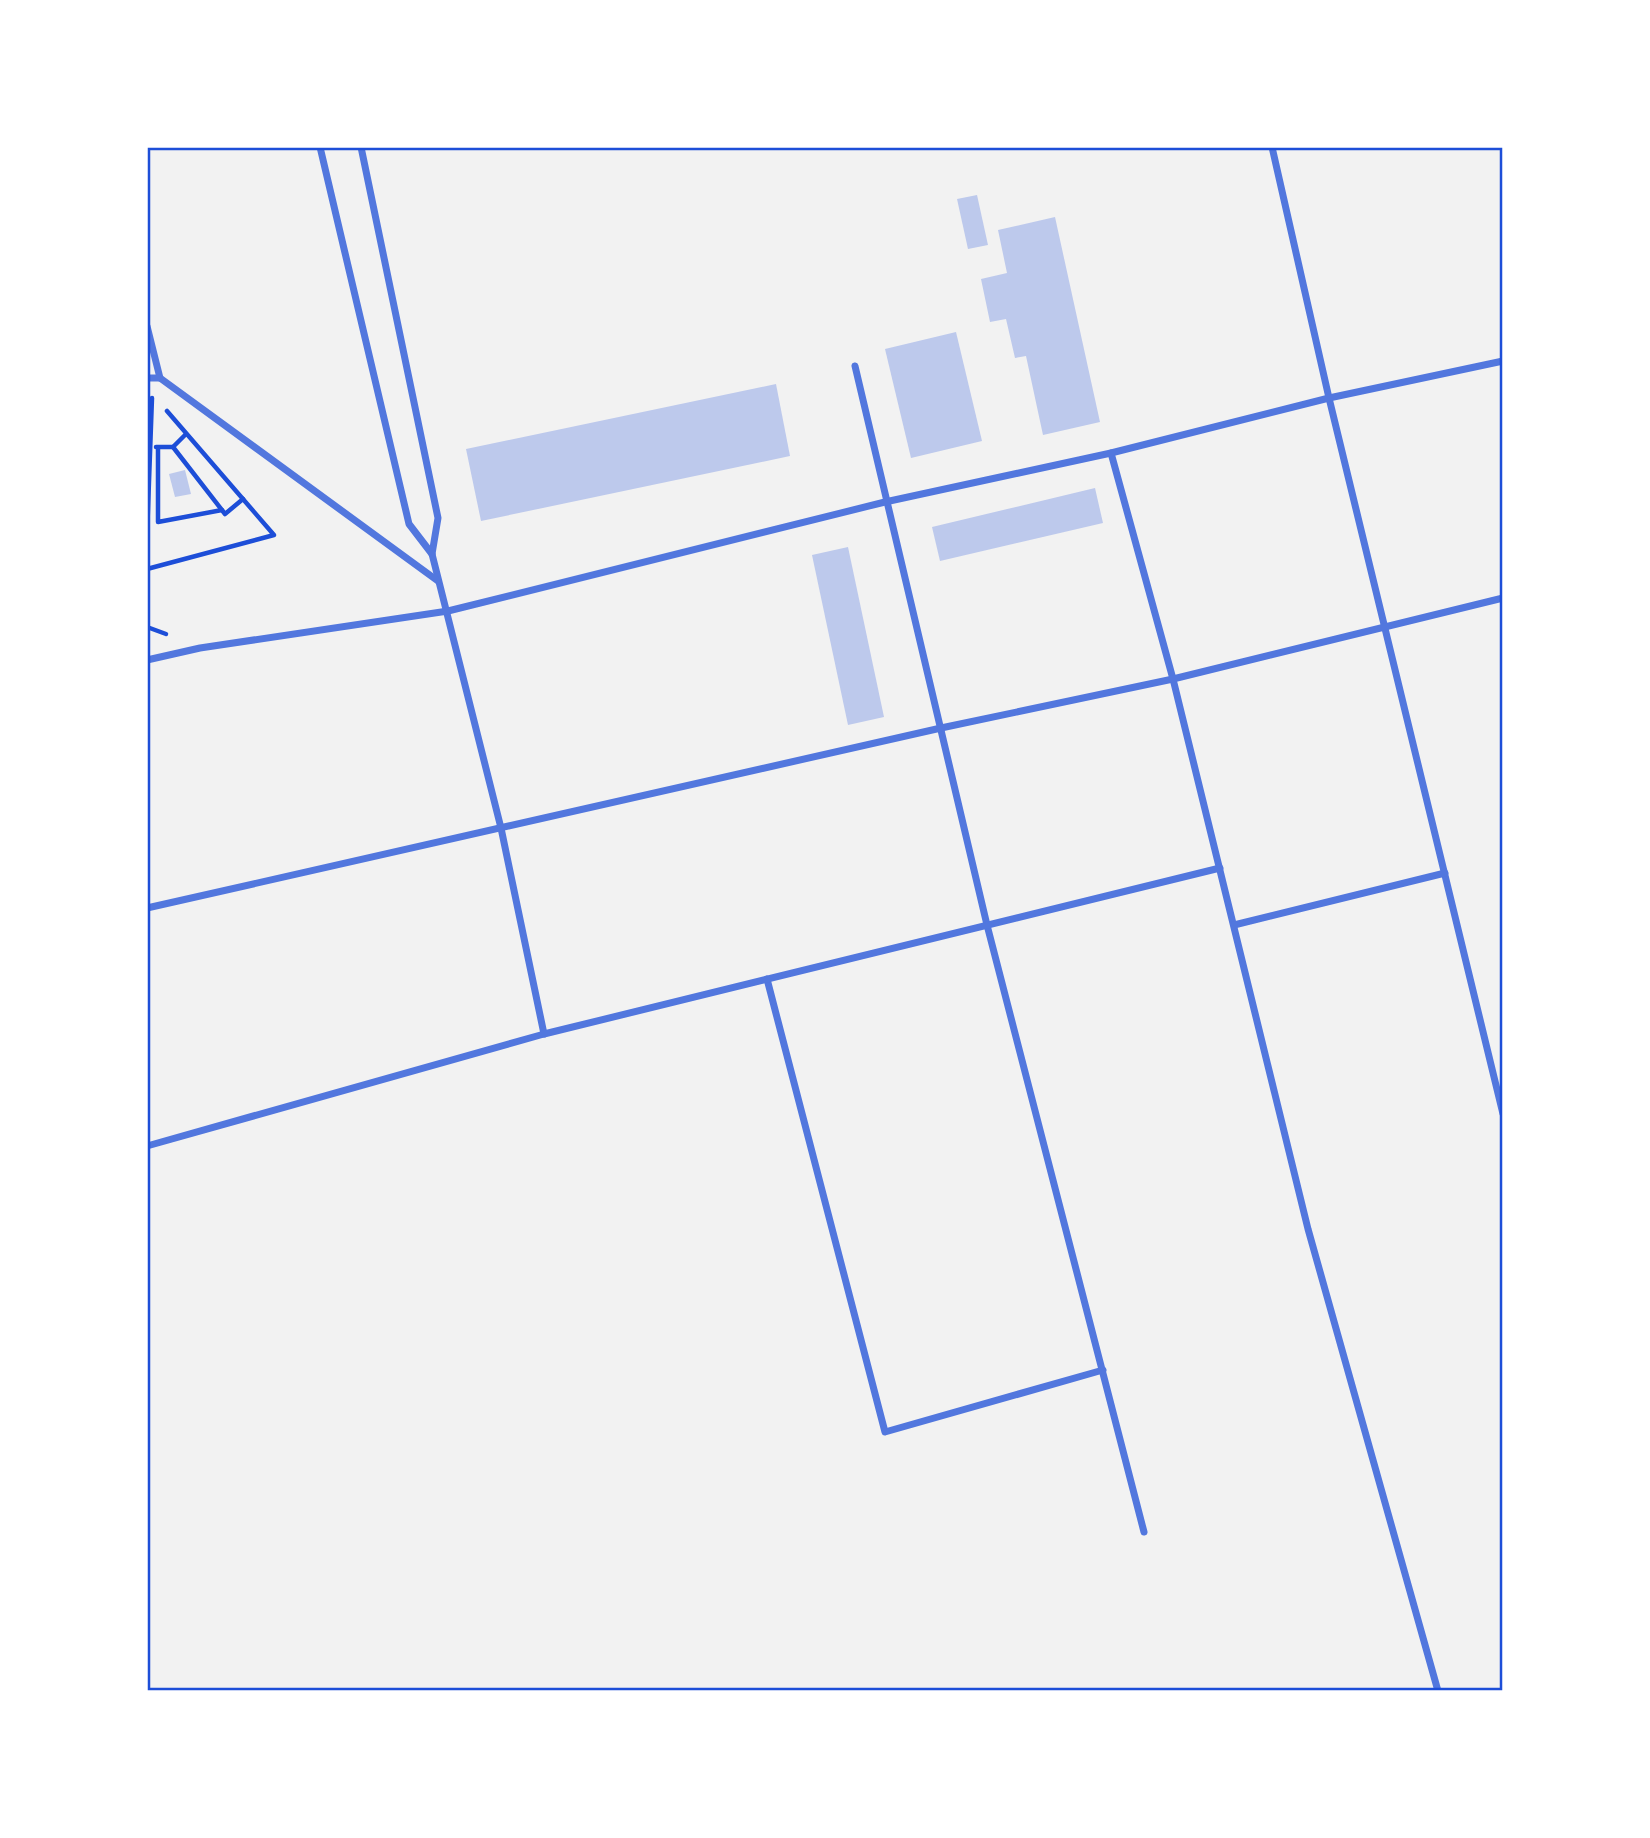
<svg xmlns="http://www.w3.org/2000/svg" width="1650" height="1838" viewBox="0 0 1650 1838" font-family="'Noto Sans',sans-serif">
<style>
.building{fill:#bdc9ec}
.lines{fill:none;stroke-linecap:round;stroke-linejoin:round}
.path{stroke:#1d4ed8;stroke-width:4.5}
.minor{stroke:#5277de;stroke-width:7}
.neatline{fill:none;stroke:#1d4ed8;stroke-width:2.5}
</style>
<rect width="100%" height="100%" fill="#f2f2f2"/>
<!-- building -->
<g class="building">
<path d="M977 195 988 245 968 249 957 199Z"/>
<path d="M1055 217 1100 422 1043 435 1026 356 1015 358 1006 319 990 322 981 279 1007 273 998 230Z"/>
<path d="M956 332 982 441 911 458 885 349Z"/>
<path d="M776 384 790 456 481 521 466 449Z"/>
<path d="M185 470 191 494 175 497 169 474Z"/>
<path d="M1095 488 1103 523 940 561 932 527Z"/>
<path d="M848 547 884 717 848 725 812 555Z"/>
</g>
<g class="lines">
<!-- path -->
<g class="path">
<path d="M186 434 173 447 225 514 243 499"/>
<path d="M156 447H173"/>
<path d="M158 448V522L222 510"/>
<path d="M147 537 152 398"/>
<path d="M147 569 274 535 167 411"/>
<path d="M147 627 166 634"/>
</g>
<!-- minor -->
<g class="minor">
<path d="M320 147 409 524 432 554"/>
<path d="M361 147 438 518 432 554 501 828 544 1034"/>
<path d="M1272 147 1329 398 1503 1114"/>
<path d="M147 326 160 378"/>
<path d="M855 366 987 925 1144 1532"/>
<path d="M147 378H160L438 581"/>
<path d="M1111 453 1173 679 1308 1229 1438 1691"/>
<path d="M147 660 200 648 448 611 885 502 1111 453 1329 398 1503 361"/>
<path d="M147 908 941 728 1173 679 1503 598"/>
<path d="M1234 925 1445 873"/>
<path d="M767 979 885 1432 1103 1370"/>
<path d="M147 1146 544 1034 1220 868"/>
</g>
</g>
<!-- border -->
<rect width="1650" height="1838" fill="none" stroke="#ffffff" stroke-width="298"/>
<rect x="149" y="149" width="1352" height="1540" class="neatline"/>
</svg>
